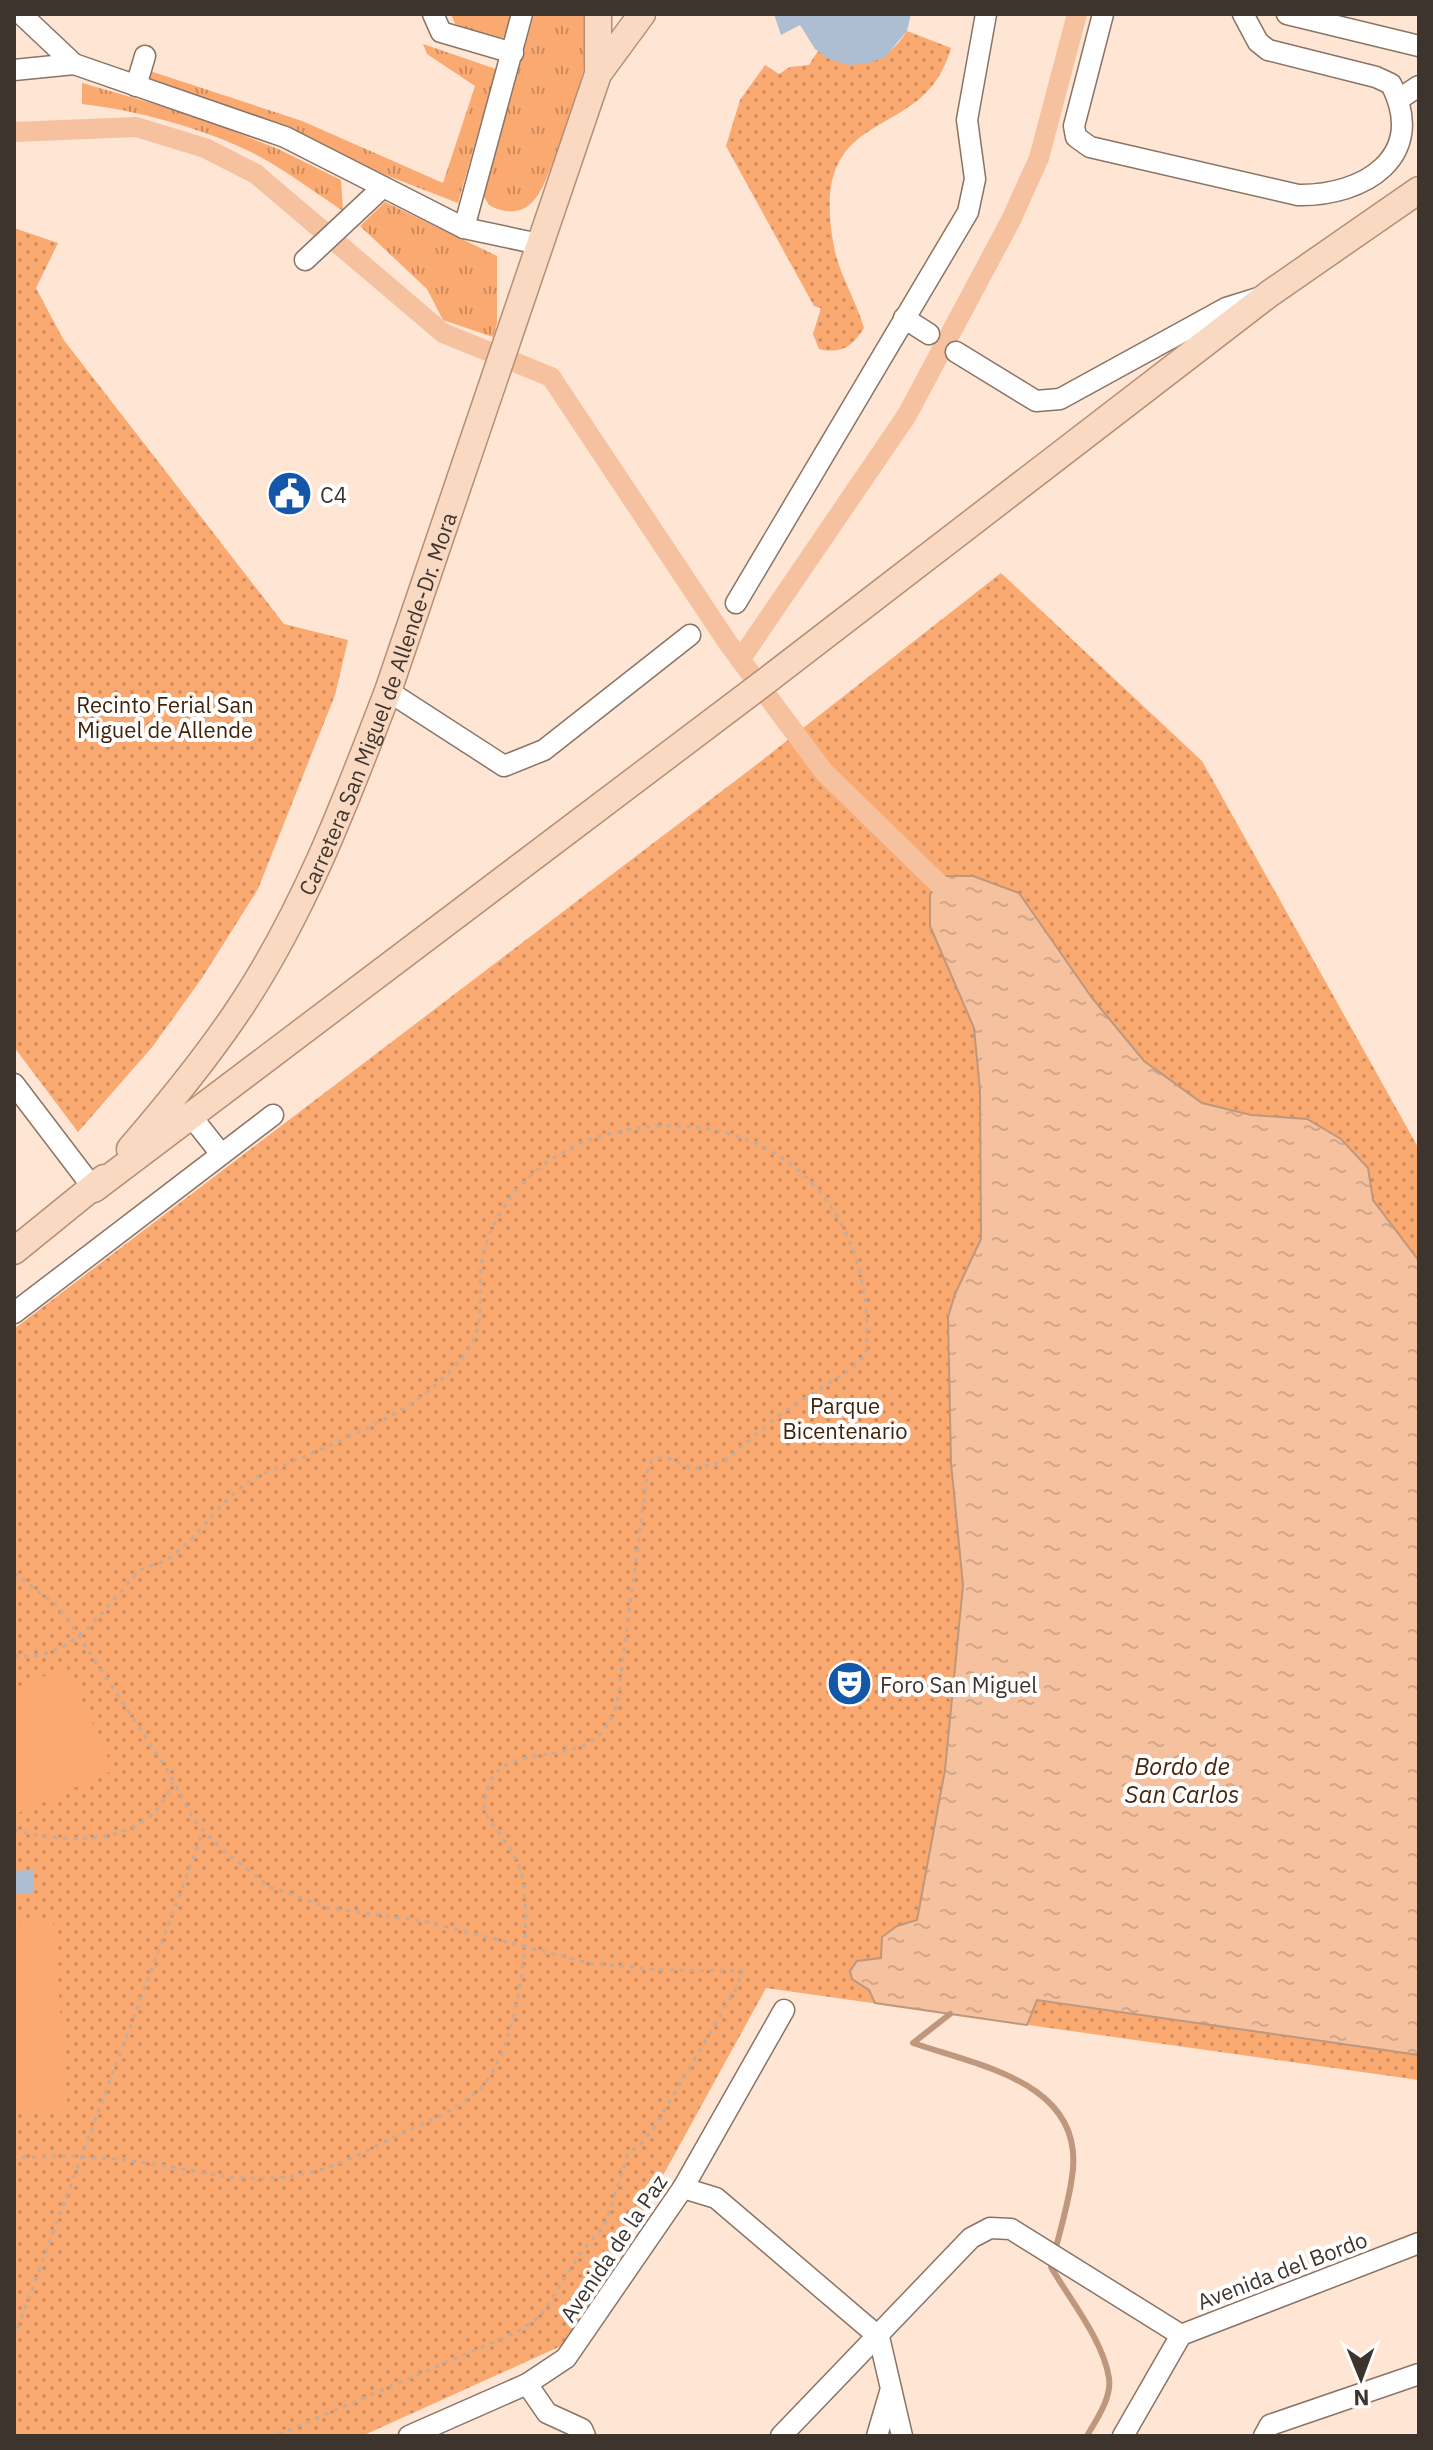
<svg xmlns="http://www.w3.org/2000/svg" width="1433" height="2450" viewBox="0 0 1433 2450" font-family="'IBM Plex Sans',sans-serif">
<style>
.grass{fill:url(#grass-tufts)}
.park{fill:url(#park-dots)}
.garden{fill:#faa971}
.water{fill:url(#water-ripples);stroke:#be977d;stroke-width:2}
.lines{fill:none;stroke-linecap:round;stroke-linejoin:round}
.stream{stroke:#be977d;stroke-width:6}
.canal{stroke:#f5c19f;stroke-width:20}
.building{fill:#adbdd2}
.minor-casing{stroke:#8a7465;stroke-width:23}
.major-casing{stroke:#b68e74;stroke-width:29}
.path{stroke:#c1ad9f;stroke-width:3;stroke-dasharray:4 6;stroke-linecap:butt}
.minor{stroke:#fff;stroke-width:20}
.major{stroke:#fad9c2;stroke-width:26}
.labels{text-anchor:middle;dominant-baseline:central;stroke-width:8;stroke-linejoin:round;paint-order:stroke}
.poi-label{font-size:22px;fill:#3e342e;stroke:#fff;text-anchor:start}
.street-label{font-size:22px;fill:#3e342e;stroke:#fff}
.park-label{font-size:22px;fill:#422208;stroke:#fff}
.water-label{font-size:24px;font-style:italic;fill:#46250c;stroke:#fff}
</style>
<defs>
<pattern id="grass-tufts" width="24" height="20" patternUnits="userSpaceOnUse" patternTransform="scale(2)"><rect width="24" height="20" fill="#faa971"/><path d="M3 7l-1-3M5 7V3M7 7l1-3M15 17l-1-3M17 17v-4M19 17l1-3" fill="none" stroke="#cc8a5d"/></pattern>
<pattern id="park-dots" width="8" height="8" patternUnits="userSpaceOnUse" patternTransform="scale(2)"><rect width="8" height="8" fill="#faa971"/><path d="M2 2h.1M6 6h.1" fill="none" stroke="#cc8a5d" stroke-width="1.8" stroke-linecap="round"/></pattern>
<pattern id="water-ripples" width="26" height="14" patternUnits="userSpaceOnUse" patternTransform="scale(2)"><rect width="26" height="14" fill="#f5c19f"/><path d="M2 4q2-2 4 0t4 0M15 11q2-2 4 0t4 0" fill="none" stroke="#d3a689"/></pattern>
</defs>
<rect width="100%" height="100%" fill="#fee5d4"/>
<!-- grass -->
<g class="grass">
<path d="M451 14H511L504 37 499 39 455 24Z"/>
<path d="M534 14H593C586 70 575 110 553 162 547 176 541 196 529 205 517 215 501 212 489 205L483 195Z"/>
<path d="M423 44 496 69 458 203 370 169 305 136 148 78 150 71 302 121 443 183 475 86 427 54Z"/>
<path d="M82 83 193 115 278 149 341 180 343 211C319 195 296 178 271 163 222 133 139 110 82 104Z"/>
<path d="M385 202 497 256V323L493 337 443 320 427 289 360 226Z"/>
</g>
<!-- park -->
<g class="park">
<path d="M907 31 951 48C923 149 806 98 834 247 840 277 856 300 864 328 852 347 841 354 819 349L813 334 821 308 814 306 726 146 740 100 765 65 779 74 790 67 809 65 818 51C852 74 886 65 907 31Z"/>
<path d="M14 228 58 243 36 288 63 339 284 624 348 640 335 695 258 889 202 978 153 1046 78 1132 14 1047Z"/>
<path d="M1001 573 1202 761 1419 1149V2080L766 1988 572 2341 362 2436H14V1329L756 765Z"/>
</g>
<!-- garden -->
<g class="garden">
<path d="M66 1666 114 1770 16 1814 14 1690Z"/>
<path d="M53 1920 68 2109 14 2113V1923Z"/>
</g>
<!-- water -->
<path class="water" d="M946 876H973L1019 893 1092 998 1144 1061 1202 1103 1251 1115 1307 1119 1341 1139 1368 1168 1373 1200 1419 1261V2055L1037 2000 1027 2025 875 2003 869 1990 852 1979 850 1971 857 1961 881 1958 882 1937 897 1926 917 1920 945 1770 963 1585 951 1463 948 1317 955 1294 981 1239 980 1090 974 1028 930 926V894Z"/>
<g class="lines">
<!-- stream -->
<path class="stream" d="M950 2014 913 2043C980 2066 1087 2083 1072 2177 1068 2207 1058 2237 1051 2267 1070 2300 1103 2340 1109 2378 1112 2398 1096 2420 1087 2436"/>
<!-- canal -->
<g class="canal">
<path d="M14 132 136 127 205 148 256 174 443 333 551 377 728 643 824 772 939 884"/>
<path d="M740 660 907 415 1011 220 1039 158 1077 14"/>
</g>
</g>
<!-- building -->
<g class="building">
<path d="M774 14H911L907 31 885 57 869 63 850 65 831 60 815 49 800 25 781 35Z"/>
<path d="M33 1870 34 1893 14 1894V1871Z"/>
</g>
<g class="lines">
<defs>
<g id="minor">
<path d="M21 14 74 64 285 137 464 228 539 244"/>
<path d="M433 14 441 32 513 53"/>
<path d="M1103 14 1074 126 1076 137 1090 147 1298 195C1364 196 1428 157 1391 84L1376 77 1268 50 1258 42 1243 14"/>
<path d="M1287 14 1419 46"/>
<path d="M14 70 74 64"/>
<path d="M136 86 145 56"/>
<path d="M1399 99 1419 86"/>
<path d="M464 228 522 14"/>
<path d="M305 260 383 187"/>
<path d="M904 318 929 334"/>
<path d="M956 352 1036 401 1060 399 1226 308 1258 298"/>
<path d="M736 603 968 212 975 179 967 120 986 14"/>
<path d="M388 691 504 766 544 750 690 635"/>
<path d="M14 1084 94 1189"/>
<path d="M191 1116 221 1154"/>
<path d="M14 1313 273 1115"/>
<path d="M683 2188 716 2198 879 2337 902 2436"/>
<path d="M527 2384 547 2413 582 2429 585 2436"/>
<path d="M409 2436 527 2384 566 2358 683 2188 784 2010"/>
<path d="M781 2436 971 2238 990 2228 1011 2229 1181 2335"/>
<path d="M877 2436 890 2392"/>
<path d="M1123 2436 1181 2335 1419 2243"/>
<path d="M1264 2436 1270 2425 1419 2374"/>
</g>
<g id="major">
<path d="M598 74V14"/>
<path id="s1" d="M130 1149C167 1106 203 1062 235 1015 302 917 346 801 388 691L598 74 642 14"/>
<path d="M94 1189 770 678 1269 294 1419 190"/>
<path d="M14 1251 104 1178"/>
</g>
</defs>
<!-- minor casing -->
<use href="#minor" class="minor-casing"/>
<!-- major casing -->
<use href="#major" class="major-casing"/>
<!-- path -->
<g class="path">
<path d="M14 1573 57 1606 70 1623 166 1768 194 1820 220 1848 270 1887 329 1908 428 1922 589 1963 659 1970 742 1971 737 1987 657 2123 643 2142 628 2154 604 2227 582 2251 540 2317 515 2333 275 2436"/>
<path d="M14 1656C65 1661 90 1626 121 1592 127 1584 134 1574 142 1569 149 1565 158 1565 166 1560 193 1543 213 1511 238 1490 255 1475 278 1468 299 1459 361 1431 423 1409 466 1353 486 1326 478 1300 481 1268 486 1223 517 1181 555 1157 587 1136 624 1128 662 1126 796 1121 877 1226 866 1355L852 1368 782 1413 723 1462 693 1469 665 1457 652 1460 648 1468 617 1705C612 1717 607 1729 597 1737 557 1769 486 1736 484 1810 495 1831 515 1850 521 1872 534 1924 519 2041 485 2083 461 2111 424 2122 392 2138 352 2159 319 2175 273 2178 233 2181 192 2170 153 2164 109 2157 58 2154 14 2158"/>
<path d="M14 1830C69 1844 150 1848 172 1782"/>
<path d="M14 2337 203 1832"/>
</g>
<!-- minor -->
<use href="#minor" class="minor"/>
<!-- major -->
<use href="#major" class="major"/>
</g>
<!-- icons -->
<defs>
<symbol id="civic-disc" viewBox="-11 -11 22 22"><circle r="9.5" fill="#1456a7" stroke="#fff"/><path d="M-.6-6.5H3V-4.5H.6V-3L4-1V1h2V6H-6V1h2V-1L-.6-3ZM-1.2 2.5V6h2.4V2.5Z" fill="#fff"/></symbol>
<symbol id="theatre-disc" viewBox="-11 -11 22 22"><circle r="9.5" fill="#1456a7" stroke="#fff"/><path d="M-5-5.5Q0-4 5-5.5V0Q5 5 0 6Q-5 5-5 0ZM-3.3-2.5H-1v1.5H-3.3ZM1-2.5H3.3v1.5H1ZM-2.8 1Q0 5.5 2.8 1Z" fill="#fff"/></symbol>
</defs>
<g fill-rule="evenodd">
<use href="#civic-disc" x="264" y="468" width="51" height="51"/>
<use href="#theatre-disc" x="824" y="1658" width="51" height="51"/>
</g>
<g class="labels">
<!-- poi labels -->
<g class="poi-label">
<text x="320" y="494">C4</text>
<text x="880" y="1684">Foro San Miguel</text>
</g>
<!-- street labels -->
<g class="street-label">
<text stroke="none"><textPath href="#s1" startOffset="514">Carretera San Miguel de Allende-Dr. Mora</textPath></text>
<text transform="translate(613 2248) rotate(-56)">Avenida de la Paz</text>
<text transform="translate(1282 2270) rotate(-21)">Avenida del Bordo</text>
</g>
<!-- park labels -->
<g class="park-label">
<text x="165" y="704">Recinto Ferial San<tspan x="165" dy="25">Miguel de Allende</tspan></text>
<text x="845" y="1405">Parque<tspan x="845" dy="25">Bicentenario</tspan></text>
</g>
<!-- water labels -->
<g class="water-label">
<text x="1182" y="1766">Bordo de<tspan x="1182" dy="28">San Carlos</tspan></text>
</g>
</g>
<!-- border -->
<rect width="1433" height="2450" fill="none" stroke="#3e342e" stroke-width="32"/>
<!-- north arrow -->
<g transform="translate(1361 2378) rotate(179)" stroke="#ffffff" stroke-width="6" paint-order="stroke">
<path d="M0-6L14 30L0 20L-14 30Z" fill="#3e342e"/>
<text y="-12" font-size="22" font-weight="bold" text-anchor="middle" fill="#3e342e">N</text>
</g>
</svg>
